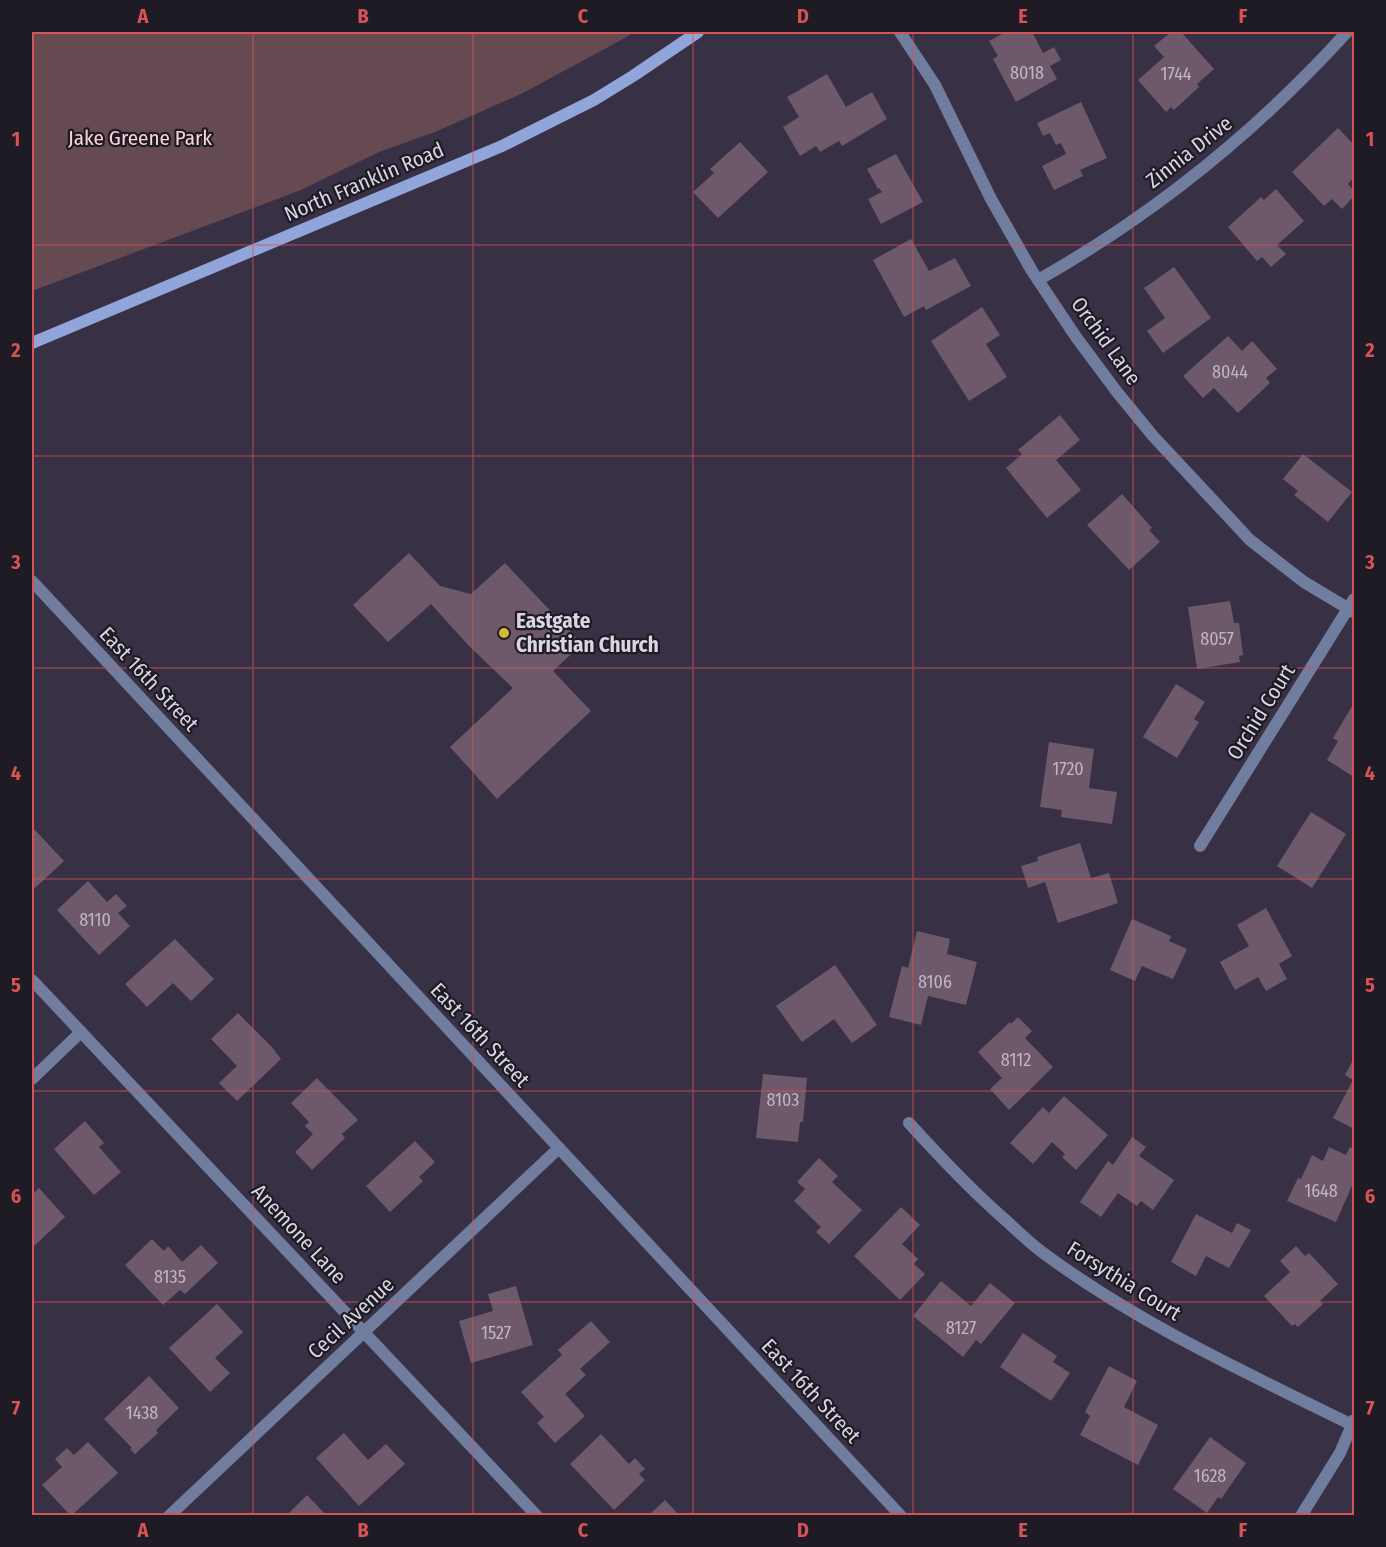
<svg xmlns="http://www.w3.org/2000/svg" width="1386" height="1547" viewBox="0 0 1386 1547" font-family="'Fira Sans Condensed',sans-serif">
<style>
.green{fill:#664a51}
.building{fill:#6d596a}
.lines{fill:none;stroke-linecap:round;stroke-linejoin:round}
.minor{stroke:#707d9e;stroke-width:12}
.tertiary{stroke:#707d9e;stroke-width:12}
.secondary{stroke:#91a5da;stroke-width:12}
.grid{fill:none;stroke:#d75356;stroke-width:1.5;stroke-opacity:0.55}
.poi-dot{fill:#cfb837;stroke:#1e1b24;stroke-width:2}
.labels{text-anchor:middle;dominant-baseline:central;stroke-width:4.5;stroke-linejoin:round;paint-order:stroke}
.number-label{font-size:18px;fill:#beb6c4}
.park-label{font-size:21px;fill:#fed0da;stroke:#1e1b24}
.street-label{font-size:21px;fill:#d9d5e2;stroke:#1e1b24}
.poi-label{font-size:21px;font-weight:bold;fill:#d9d5e2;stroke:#1e1b24;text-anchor:start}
.neatline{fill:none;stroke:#d75356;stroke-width:2}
.grid-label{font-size:20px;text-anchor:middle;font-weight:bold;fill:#d75356}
</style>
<rect width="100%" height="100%" fill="#383145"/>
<!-- green -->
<path class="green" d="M32 32H634L623 39 523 93 435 132 379 152 301 190 32 291Z"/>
<!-- building -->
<g class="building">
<path d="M1006 32H1032L1043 53 1054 47 1061 60 1050 66 1057 79 1016 102 993 59 998 56 989 41Z"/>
<path d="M1171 32H1181L1214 69 1197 84 1199 87 1174 110 1171 107 1166 112 1138 80 1164 57 1154 46Z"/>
<path d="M827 74 846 107 872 92 887 119 842 146 839 141 820 152 816 146 800 156 783 127 799 117 787 97Z"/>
<path d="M1081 102 1107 158 1080 170 1083 176 1054 190 1042 166 1066 154 1061 143 1056 145 1050 133 1043 136 1037 123Z"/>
<path d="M1338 128 1354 145V177L1348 184 1354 191V196L1342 209 1332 199 1324 206 1292 172Z"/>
<path d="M740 142 768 172 718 218 693 192 714 173 710 169Z"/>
<path d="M896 154 923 202 881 224 868 199 882 192 879 188 878 189 867 169Z"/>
<path d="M1276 189 1304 221 1277 245 1286 254 1271 267 1262 257 1257 261 1228 227 1261 197 1264 200Z"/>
<path d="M911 239 929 271 955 258 971 286 926 310 924 306 904 317 873 260Z"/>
<path d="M1174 267 1211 318 1163 353 1147 331 1165 318 1144 288Z"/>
<path d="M982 307 1000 335 986 344 1007 377 969 401 931 341Z"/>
<path d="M1228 336 1242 351 1252 341 1277 369 1266 378 1270 383 1238 413 1214 388 1203 398 1183 376Z"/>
<path d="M1060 415 1080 440 1056 460 1081 490 1047 518 1006 468 1022 454 1018 450Z"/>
<path d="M1303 454 1352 492 1328 522 1294 495 1298 491 1283 479Z"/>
<path d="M1122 494 1152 528 1149 530 1160 542 1129 570 1087 525Z"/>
<path d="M409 553 440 586 471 594 505 563 582 644 553 671 591 711 497 799 450 747 513 688 468 645 431 604 388 642 353 605Z"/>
<path d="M1230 601 1234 623H1239L1243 655 1239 656 1240 662 1197 669 1188 607Z"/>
<path d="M1176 684 1205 702 1194 719 1199 722 1177 758 1143 737Z"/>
<path d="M1354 703V777L1327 760 1338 741 1333 738Z"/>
<path d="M1049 742 1094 749 1089 788 1117 792 1112 824 1061 817 1062 810 1040 807Z"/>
<path d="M1311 812 1346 834 1312 888 1277 866Z"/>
<path d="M32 827 64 861 35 888 32 884Z"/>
<path d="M1080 843 1091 878 1109 873 1118 903 1058 923 1045 882 1028 888 1021 866 1038 861 1037 857Z"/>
<path d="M88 881 107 902 116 894 127 906 118 913 130 926 99 955 57 910Z"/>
<path d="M1266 908 1292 956 1279 964 1287 979 1266 991 1258 977 1235 990 1220 962 1249 946 1237 925Z"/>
<path d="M1132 919 1171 936 1169 941 1187 949 1173 979 1142 966 1135 981 1110 970Z"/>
<path d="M917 931 950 939 947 954 977 962 966 1005 928 996 921 1025 889 1017 902 966 908 968Z"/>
<path d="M175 939 214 979 191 1001 173 983 147 1007 125 984Z"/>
<path d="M835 965 877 1025 852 1043 834 1019 802 1042 776 1006Z"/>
<path d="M238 1013 272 1047 281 1059 237 1101 219 1083 237 1066 211 1039Z"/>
<path d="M1018 1017 1032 1031 1025 1038 1053 1067 1009 1110 990 1089 1002 1078 978 1052 1010 1022 1011 1024Z"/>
<path d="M1353 1060 1354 1061V1129L1333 1118 1353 1080 1345 1075Z"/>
<path d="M763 1074 807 1078 803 1122H800L798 1142 756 1138Z"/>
<path d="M317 1078 358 1120 342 1134 345 1138 312 1170 295 1152 313 1134 305 1126 309 1122 291 1103Z"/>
<path d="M1064 1096 1108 1135 1076 1170 1062 1157 1065 1154 1052 1142 1033 1164 1010 1143 1043 1107 1049 1113Z"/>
<path d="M85 1121 104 1143 99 1147 121 1172 94 1195 54 1149Z"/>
<path d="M1132 1137 1146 1147 1139 1156 1174 1180 1153 1210 1141 1201 1137 1206 1118 1193 1101 1217 1080 1202 1108 1161 1113 1165Z"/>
<path d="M415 1141 435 1162 419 1177 423 1181 390 1212 366 1186Z"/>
<path d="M1329 1147 1346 1155 1350 1147 1354 1149V1181L1336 1222 1287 1201 1298 1178 1301 1179 1312 1155 1323 1161Z"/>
<path d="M819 1158 838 1176 832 1182 862 1210 829 1244 816 1232 821 1227 794 1201 805 1189 797 1182Z"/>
<path d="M39 1188 65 1217 32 1248V1195Z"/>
<path d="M901 1207 920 1225 902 1244 918 1259 914 1264 925 1274 900 1300 854 1256Z"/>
<path d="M1196 1214 1232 1233 1237 1223 1251 1230 1229 1268 1206 1256 1196 1276 1171 1262Z"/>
<path d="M152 1239 164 1251 168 1246 182 1262 201 1245 218 1263 185 1294 180 1290 163 1305 125 1265Z"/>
<path d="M1296 1246 1305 1256 1309 1253 1338 1284 1320 1301 1323 1304 1298 1327 1295 1324 1292 1326 1264 1296 1290 1272 1280 1261Z"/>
<path d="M941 1281 971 1306 990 1283 1015 1303 981 1344 976 1340 963 1357 913 1316Z"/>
<path d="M516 1286 533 1345 471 1363 459 1321 493 1311 488 1294Z"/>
<path d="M217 1304 243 1332 215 1358 230 1373 210 1392 169 1348Z"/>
<path d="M591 1321 610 1342 580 1369 586 1375 565 1394 585 1416 555 1443 537 1423 544 1417 521 1392 562 1355 558 1350Z"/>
<path d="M1023 1333 1057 1356 1053 1362 1070 1373 1051 1401 1000 1367Z"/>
<path d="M1109 1366 1137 1381 1124 1407 1158 1425 1138 1465 1080 1435 1090 1416 1085 1412Z"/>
<path d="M149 1376 179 1408 156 1430 158 1433 135 1454 130 1449 132 1448 104 1419Z"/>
<path d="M344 1433 368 1460 386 1444 405 1464 359 1506 316 1458Z"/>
<path d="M601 1434 629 1464 635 1458 645 1469 639 1474 645 1480 614 1510 570 1464Z"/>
<path d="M1210 1437 1246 1463 1221 1499 1218 1497 1207 1513 1173 1489Z"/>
<path d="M88 1442 118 1473 71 1516 42 1485 62 1467 55 1459 67 1448 74 1455Z"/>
<path d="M307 1495 327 1516H286Z"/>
<path d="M665 1500 680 1516H648Z"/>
</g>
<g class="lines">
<!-- minor -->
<g class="minor">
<path d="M900 32 935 85 991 199 1032 271 1076 337 1117 392 1153 436 1250 540 1304 582 1354 612"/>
<path d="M1038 280C1153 215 1258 130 1347 32"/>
<path d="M1200 846 1354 599"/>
<path d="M32 980 537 1516"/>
<path d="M32 1079 81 1032"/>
<path d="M909 1123C939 1156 969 1188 1002 1217 1017 1230 1030 1244 1046 1255 1141 1325 1247 1373 1352 1425"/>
<path d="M169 1516 559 1148"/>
<path d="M1301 1516 1340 1453 1354 1420"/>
</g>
<!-- tertiary -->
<path class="tertiary" d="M32 581 901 1516"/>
<!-- secondary -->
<path class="secondary" d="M32 343 502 146 594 100 633 76 698 32"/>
</g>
<!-- grid -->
<path class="grid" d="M253 32V1516M473 32V1516M693 32V1516M913 32V1516M1133 32V1516M32 245H1354M32 456H1354M32 668H1354M32 879H1354M32 1091H1354M32 1302H1354"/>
<!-- markers -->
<circle class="poi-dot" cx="504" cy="633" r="6"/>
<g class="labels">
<!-- number labels -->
<g class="number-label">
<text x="1027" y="73">8018</text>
<text x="1176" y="74">1744</text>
<text x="1230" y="372">8044</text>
<text x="1217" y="639">8057</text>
<text x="1068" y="769">1720</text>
<text x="95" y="920">8110</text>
<text x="935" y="982">8106</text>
<text x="1016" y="1060">8112</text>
<text x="783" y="1100">8103</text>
<text x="1321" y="1191">1648</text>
<text x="170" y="1277">8135</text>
<text x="961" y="1328">8127</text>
<text x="496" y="1333">1527</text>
<text x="142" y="1413">1438</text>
<text x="1210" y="1476">1628</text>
</g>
<!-- park labels -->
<g class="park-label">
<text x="140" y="138">Jake Greene Park</text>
</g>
<!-- street labels -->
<g class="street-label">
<text transform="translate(1189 152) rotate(-38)">Zinnia Drive</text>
<text transform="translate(364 182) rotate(-23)">North Franklin Road</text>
<text transform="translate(1106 341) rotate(54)">Orchid Lane</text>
<text transform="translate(149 679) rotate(47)">East 16th Street</text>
<text transform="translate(1261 712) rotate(-58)">Orchid Court</text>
<text transform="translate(480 1035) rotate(47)">East 16th Street</text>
<text transform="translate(299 1234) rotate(47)">Anemone Lane</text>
<text transform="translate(1124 1281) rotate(32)">Forsythia Court</text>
<text transform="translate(351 1318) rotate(-43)">Cecil Avenue</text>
<text transform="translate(811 1391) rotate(47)">East 16th Street</text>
</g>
<!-- poi labels -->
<g class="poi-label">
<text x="516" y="621">Eastgate<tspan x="516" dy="24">Christian Church</tspan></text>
</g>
</g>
<!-- border -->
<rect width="1386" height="1547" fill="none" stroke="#1e1b24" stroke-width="66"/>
<rect x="33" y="33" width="1320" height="1481" class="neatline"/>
<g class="grid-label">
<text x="143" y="23">A</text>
<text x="363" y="23">B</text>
<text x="583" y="23">C</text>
<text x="803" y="23">D</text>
<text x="1023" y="23">E</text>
<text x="1243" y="23">F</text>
<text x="16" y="146">1</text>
<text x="1370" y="146">1</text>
<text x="16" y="357">2</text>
<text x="1370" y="357">2</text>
<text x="16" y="569">3</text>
<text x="1370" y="569">3</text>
<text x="16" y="780">4</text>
<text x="1370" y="780">4</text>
<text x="16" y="992">5</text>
<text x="1370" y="992">5</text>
<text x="16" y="1203">6</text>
<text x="1370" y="1203">6</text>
<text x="16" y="1415">7</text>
<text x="1370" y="1415">7</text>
<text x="143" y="1537">A</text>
<text x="363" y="1537">B</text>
<text x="583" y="1537">C</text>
<text x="803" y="1537">D</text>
<text x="1023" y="1537">E</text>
<text x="1243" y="1537">F</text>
</g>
</svg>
